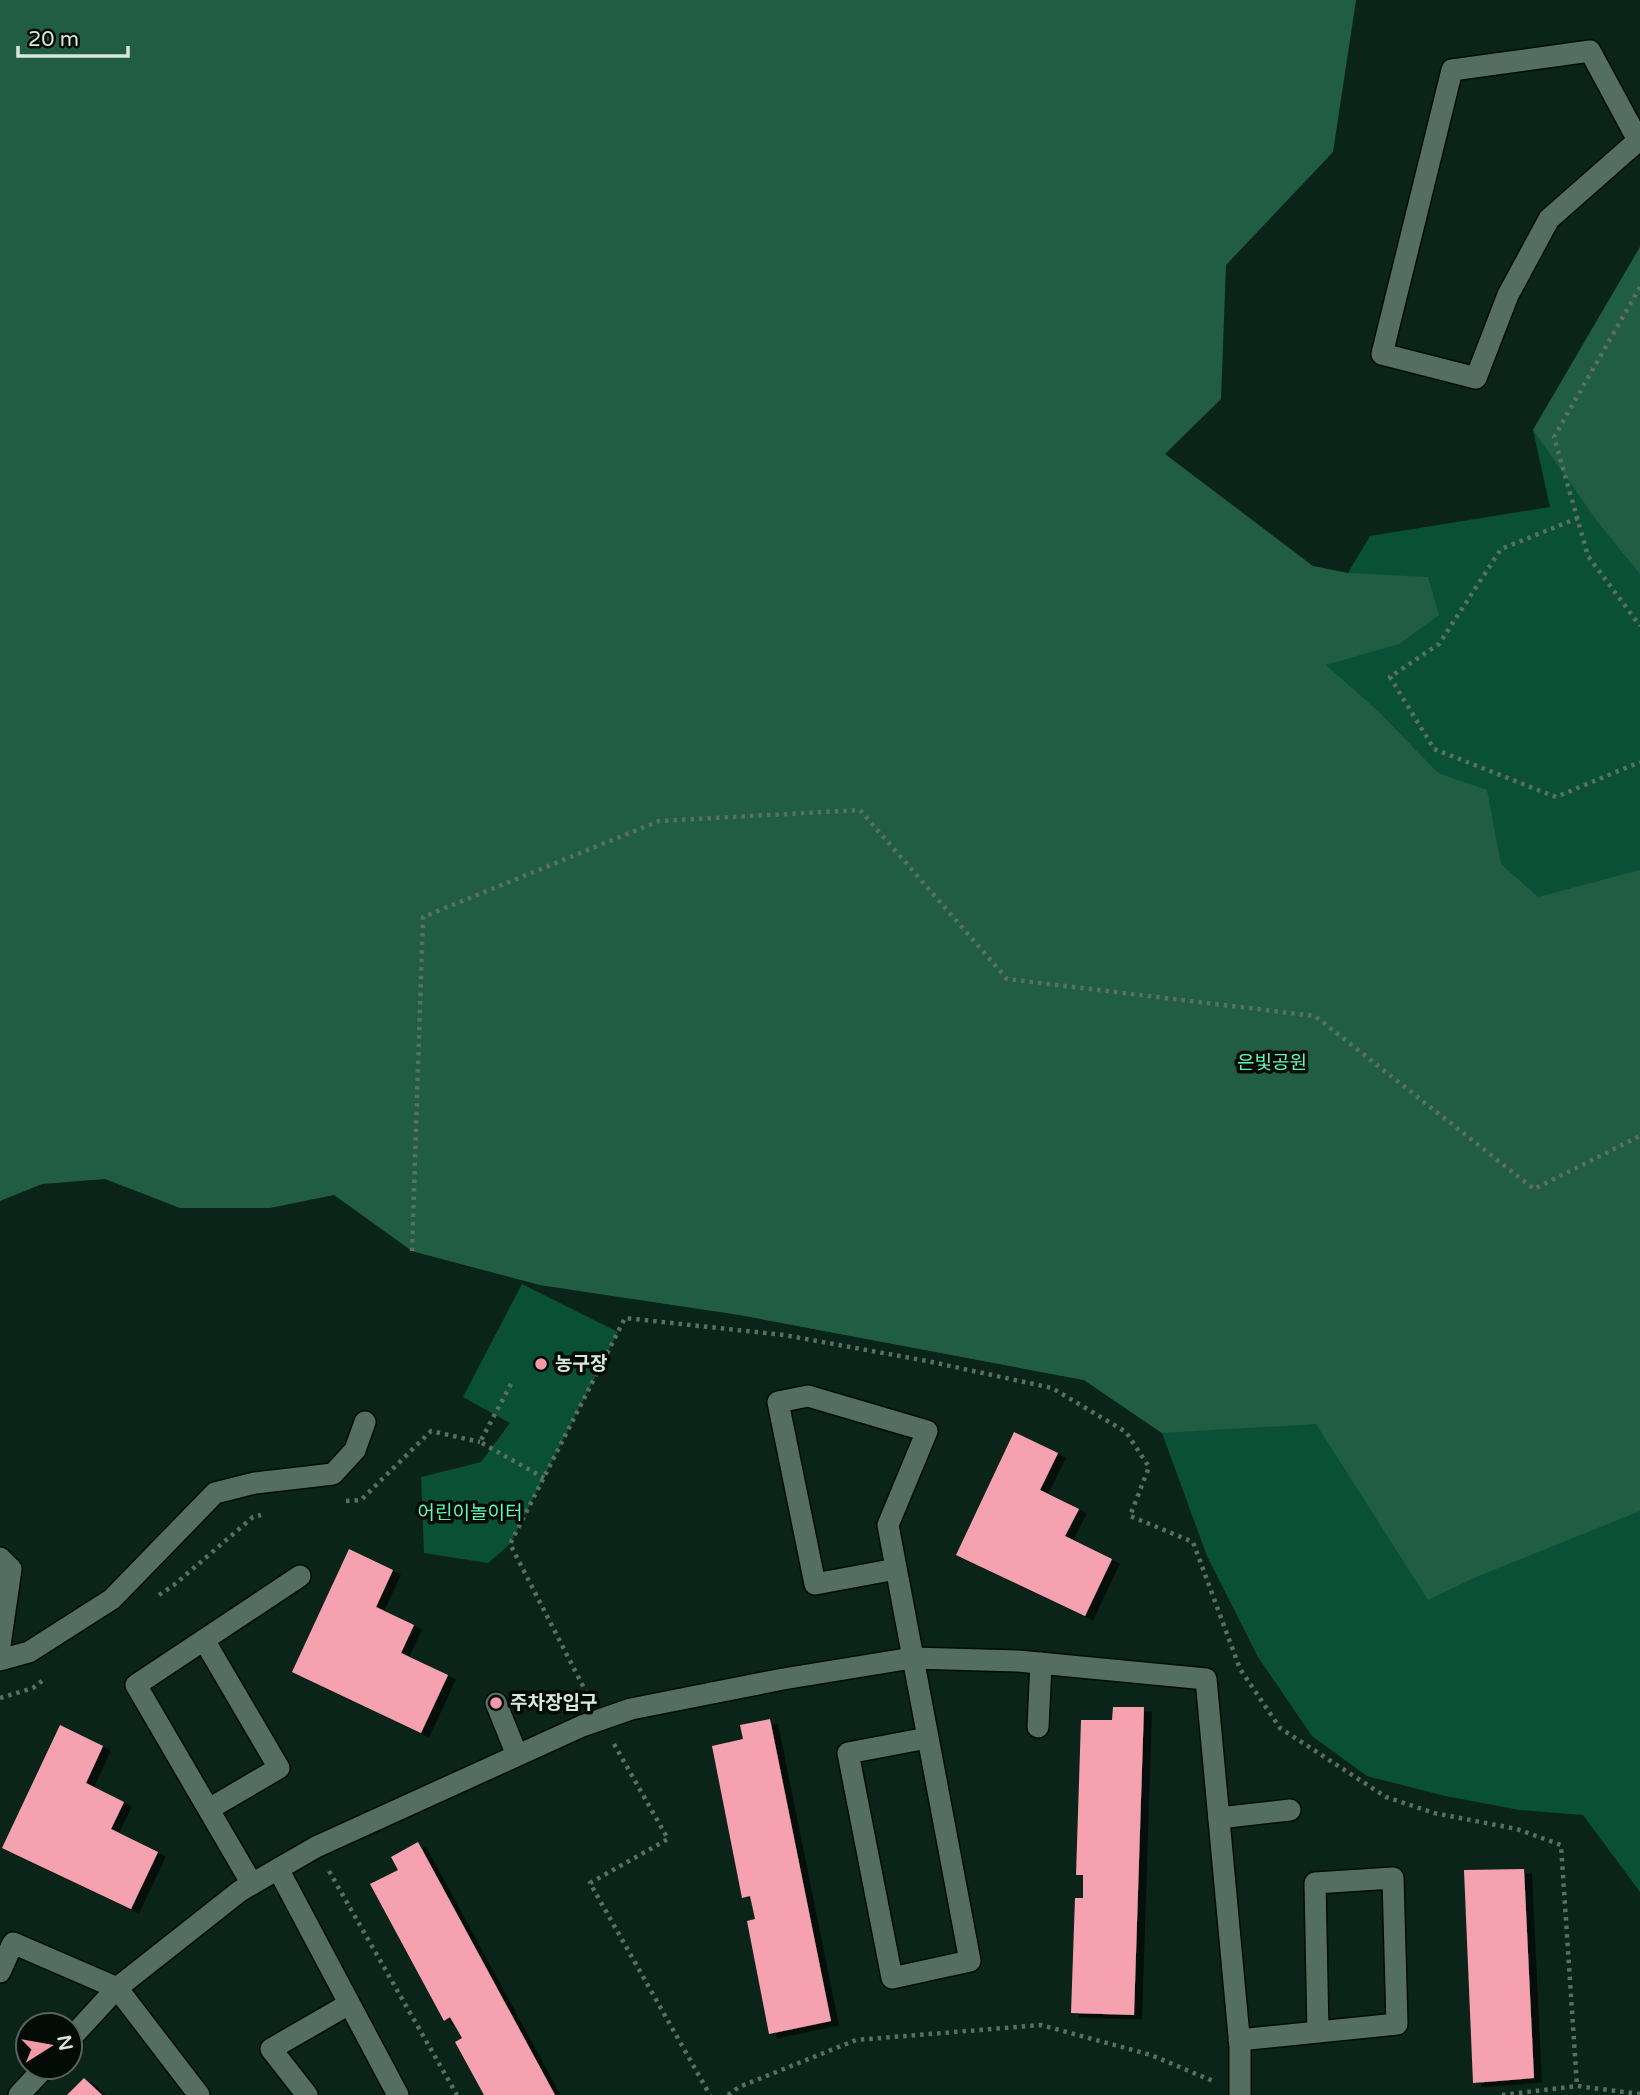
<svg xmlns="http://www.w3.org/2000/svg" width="1640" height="2095" viewBox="0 0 1640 2095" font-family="'Varela Round','Noto Sans KR',sans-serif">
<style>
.green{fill:#0a5036}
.forest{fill:#205d43}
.building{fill:#f6a1af;filter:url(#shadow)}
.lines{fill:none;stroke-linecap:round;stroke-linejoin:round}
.minor-casing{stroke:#000d05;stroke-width:24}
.path{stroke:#596e64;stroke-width:4.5;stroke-dasharray:3.5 5;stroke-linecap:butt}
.minor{stroke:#546f61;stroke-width:21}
.poi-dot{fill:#f39aa9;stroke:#030b06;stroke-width:2.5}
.labels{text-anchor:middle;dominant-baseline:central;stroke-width:7;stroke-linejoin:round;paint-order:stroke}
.park-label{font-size:19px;fill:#62f8b8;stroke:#030b06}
.poi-label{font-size:19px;font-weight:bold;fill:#d7e6de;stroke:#030b06;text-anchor:start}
</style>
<defs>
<filter id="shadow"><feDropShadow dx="8" dy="4.5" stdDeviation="0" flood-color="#0009"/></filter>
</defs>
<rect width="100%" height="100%" fill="#0b2419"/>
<!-- green -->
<g class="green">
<path d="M1640 247V1892L1583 1815 1520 1810 1445 1796 1367 1776 1312 1736 1258 1657 1207 1556 1162 1433 1084 1380 740 1315 540 1285 412 1251 1348 573 1370 536 1550 507 1533 430Z"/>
<path d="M522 1284 618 1332 510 1544 488 1563 424 1553 421 1477 481 1462 510 1423 463 1397Z"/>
</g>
<!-- forest -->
<g class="forest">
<path d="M0 0H1356L1333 152 1226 265 1221 399 1165 454 1313 566 1348 573 1428 577 1439 615 1399 644 1326 665 1380 713 1438 773 1487 790 1501 864 1538 897 1640 870V1511L1476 1577 1428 1600 1316 1424 1162 1433 1084 1380 740 1315 540 1285 412 1251 334 1195 270 1208H180L105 1179 42 1184 0 1201Z"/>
<path d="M1640 247V574L1597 521 1533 430Z"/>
</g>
<!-- building -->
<g class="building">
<path d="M1014 1432 1058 1453 1040 1490 1079 1509 1065 1536 1112 1559 1085 1616 956 1555Z"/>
<path d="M349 1549 393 1570 376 1607 414 1625 401 1653 448 1675 421 1733 292 1672Z"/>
<path d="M1113 1707H1144L1134 2015 1071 2013 1075 1898H1083V1875H1076L1081 1720H1112Z"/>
<path d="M770 1719 831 2021 769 2034 747 1921 755 1919 750 1896 742 1898 712 1746 743 1739 740 1725Z"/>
<path d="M60 1725 103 1746 86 1783 124 1802 111 1829 158 1852 131 1909 2 1848Z"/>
<path d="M418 1842 555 2095H484L455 2042 462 2038 450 2017 444 2021 370 1884 398 1870 391 1857Z"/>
<path d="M1524 1869 1534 2078 1473 2083 1464 1870Z"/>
<path d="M84 2078 102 2095H67Z"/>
</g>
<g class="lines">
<defs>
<g id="minor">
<path d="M1638 140 1590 51 1452 70 1382 354 1476 378 1508 295 1549 219 1640 139"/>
<path d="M0 1558 11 1569 0 1645"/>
<path d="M896 1569 815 1584 778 1402 808 1396 927 1431 888 1525 970 1961 892 1978 848 1753 927 1738"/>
<path d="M204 1640 279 1768 209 1809"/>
<path d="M0 1660 29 1652 112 1599 215 1493 255 1483 333 1474 355 1450 365 1422"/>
<path d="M496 1703 517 1755"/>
<path d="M1038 1727 1041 1663"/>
<path d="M1219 1818 1290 1810"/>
<path d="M278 1869 398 2095"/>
<path d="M252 1884 136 1685 300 1576"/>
<path d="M0 1972 13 1943 117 1988 199 2095"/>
<path d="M70 2039 117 1988 240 1891 316 1847 582 1726 631 1709 783 1679 912 1658 1018 1661 1206 1679 1240 2047V2095"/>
<path d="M1239 2040 1397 2024 1393 1878 1315 1883 1318 2032"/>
<path d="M19 2095 45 2067"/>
<path d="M307 2095 271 2049 349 2004"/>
</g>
</defs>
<!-- minor casing -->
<use href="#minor" class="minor-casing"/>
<!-- path -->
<g class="path">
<path d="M1640 287 1554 437 1588 556 1640 626"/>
<path d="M1578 518 1501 549 1439 644 1390 677 1434 749 1556 797 1640 762"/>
<path d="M412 1251 423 917 659 821 860 810 1007 979 1315 1016 1534 1189 1640 1136"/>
<path d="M511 1384 480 1442 544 1478"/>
<path d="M346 1501 361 1500 431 1431 480 1442"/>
<path d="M159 1595 174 1585 253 1517 261 1515"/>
<path d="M587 1694 510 1544 625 1318 784 1335 927 1361 1052 1388 1126 1432 1149 1467 1130 1516 1193 1542 1240 1669 1280 1728 1386 1797 1434 1813 1517 1829 1561 1845 1577 2086"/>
<path d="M0 1698 33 1688 42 1681"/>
<path d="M614 1744 668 1839 590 1883 710 2095"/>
<path d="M329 1871 457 2095"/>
<path d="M728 2095 739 2087 856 2040 1041 2025 1151 2055 1213 2081"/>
<path d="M1502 2095 1577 2086 1640 2094"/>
</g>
<!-- minor -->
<use href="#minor" class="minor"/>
</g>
<!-- markers -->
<g class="poi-dot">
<circle cx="541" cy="1364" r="7"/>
<circle cx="496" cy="1703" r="7"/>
</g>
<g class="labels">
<!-- park labels -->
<g class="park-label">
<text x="1272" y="1063">은빛공원</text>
<text x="470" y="1513">어린이놀이터</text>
</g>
<!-- poi labels -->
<g class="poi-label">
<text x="555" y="1364">농구장</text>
<text x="510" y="1703">주차장입구</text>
</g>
</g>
<!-- north arrow -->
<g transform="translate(49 2046) rotate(79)"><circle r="33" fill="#030b06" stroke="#58635c" stroke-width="2"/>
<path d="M0-5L12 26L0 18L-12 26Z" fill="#f39aa9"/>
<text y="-10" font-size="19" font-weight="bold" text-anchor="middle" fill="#d7e6de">N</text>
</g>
<!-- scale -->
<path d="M18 46v10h110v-10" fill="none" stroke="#d7e6de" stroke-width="3.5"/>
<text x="28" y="46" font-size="21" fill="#d7e6de" stroke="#030b06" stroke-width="5" paint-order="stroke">20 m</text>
</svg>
